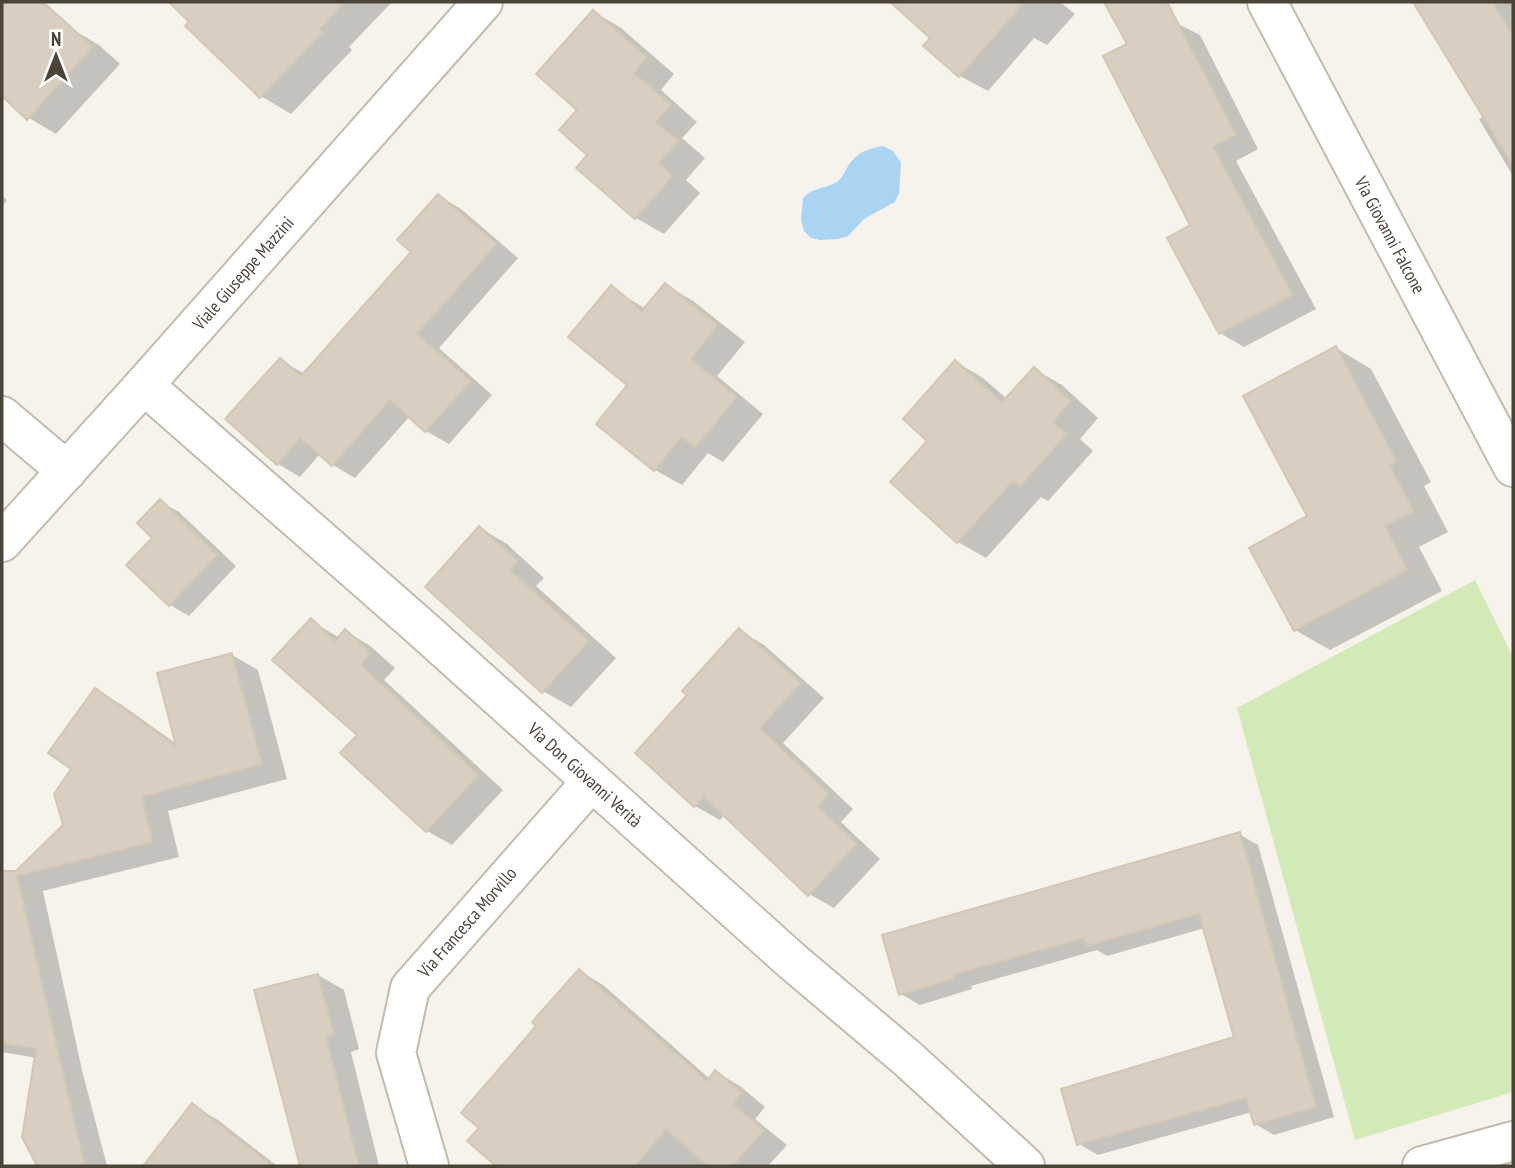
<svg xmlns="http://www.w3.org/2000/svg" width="1515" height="1168" viewBox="0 0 1515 1168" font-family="'PT Sans Narrow',sans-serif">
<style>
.green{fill:#d2eab5}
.water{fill:#a9d4f2}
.shadow{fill:#0003}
.building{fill:#d8cfc1;stroke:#d3c7b4;stroke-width:2}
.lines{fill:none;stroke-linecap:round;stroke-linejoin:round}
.minor-casing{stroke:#c2bbae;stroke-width:42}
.minor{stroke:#fff;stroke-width:38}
.labels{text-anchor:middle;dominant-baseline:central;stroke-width:6;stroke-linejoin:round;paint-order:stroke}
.street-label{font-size:18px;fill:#4b4439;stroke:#fff}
</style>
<rect width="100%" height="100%" fill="#f6f3ec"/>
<!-- green -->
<path class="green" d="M1475 580 1513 657V1092L1355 1140 1237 708Z"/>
<!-- water -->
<path class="water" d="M883 146 893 151 901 163 899 193 895 202 864 219 848 236 838 239 820 240 811 238 804 231 801 219 803 198C813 187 825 189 837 182 842 178 844 173 847 168 855 153 867 149 883 146Z"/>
<!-- shadow -->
<g class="shadow">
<path d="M2 2H19L70 28 99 45 120 64 56 134 29 118 2 94Z"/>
<path d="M171 2H392L349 47 352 50 291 114 261 96Z"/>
<path d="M900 2H1060L1075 14 1047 45 1034 38 988 91 960 76 932 38 897 6Z"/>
<path d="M1106 2H1164L1174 22 1200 35 1258 149 1236 161 1316 309 1244 347 1220 333 1193 226 1129 45Z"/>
<path d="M1413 2H1513V176L1479 119 1485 116Z"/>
<path d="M594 12 621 28 674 74 661 90 697 122 682 138 705 158 686 180 700 193 664 234 636 218 578 168 590 155 579 109Z"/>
<path d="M2 196 7 200 2 207Z"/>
<path d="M439 196 461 209 518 258 439 348 492 395 449 444 426 431 410 416 355 478 333 465 320 454 300 477 278 464 280 360 305 374 414 252Z"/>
<path d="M666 285 693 301 745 342 717 376 763 414 723 462 708 453 682 485 655 470 629 385 611 288 646 309Z"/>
<path d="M1336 348 1371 369 1431 482 1424 486 1448 532 1419 547 1442 591 1330 650 1295 630 1309 517Z"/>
<path d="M956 362 983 378 1007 399 1034 369 1062 385 1098 418 1080 439 1093 451 1048 501 1041 497 986 558 958 542 892 482 929 441Z"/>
<path d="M160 502 179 512 236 566 189 616 170 605 128 565 154 538Z"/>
<path d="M480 528 507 544 544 578 536 586 616 658 571 707 543 691Z"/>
<path d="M311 621 340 638 346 631 370 646 395 668 384 680 503 790 452 845 427 831 343 753 360 735Z"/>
<path d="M740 631 764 645 824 698 783 743 853 809 841 822 880 859 834 908 809 894 725 814 720 820 695 806 689 695Z"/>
<path d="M232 655 258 670 287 779 168 811 179 857 43 891 82 1070 107 1166H39L24 1136 36 1058 2 1052V889L65 825 74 769 95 690 122 705 178 745Z"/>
<path d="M1239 834 1258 845 1334 1117 1274 1135 1255 1124 1252 1112 1098 1155 1079 1144 1237 1039 1205 928 1107 956 1097 950 971 986 972 989 920 1005 901 994Z"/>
<path d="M579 971 603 985 710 1079 716 1072 740 1086 765 1107 755 1119 787 1145 768 1166H499L470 1141 481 1128 539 1026Z"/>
<path d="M318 975 344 990 359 1049 351 1052 379 1166H302L256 991Z"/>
<path d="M192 1105 218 1120 277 1166H172L155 1153Z"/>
</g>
<!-- building -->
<g class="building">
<path d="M2 2H43L93 47 27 120 2 96Z"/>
<path d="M169 2H345L320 29 323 32 260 98 185 26 189 22Z"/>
<path d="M890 2H1025L959 77 923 46 930 38Z"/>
<path d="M1104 2H1167L1236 135 1213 147 1293 295 1219 334 1167 238 1190 225 1103 56 1127 44Z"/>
<path d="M1413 2H1493L1513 36V166Z"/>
<path d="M593 10 647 57 634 73 671 105 656 122 679 141 659 163 673 176 635 219 576 168 587 155 559 130 577 110 536 74Z"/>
<path d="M438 194 497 244 417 334 471 381 425 432 390 400 332 466 300 438 277 465 225 419 280 358 301 376 411 252 397 240Z"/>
<path d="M665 283 718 325 691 359 737 397 695 448 682 437 654 471 596 424 627 385 568 337 611 285 642 311Z"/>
<path d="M1336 346 1397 462 1390 466 1414 511 1385 526 1408 570 1294 631 1249 548 1307 516 1243 396Z"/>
<path d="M955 360 1002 402 1034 367 1071 401 1053 422 1067 434 1020 487 1013 481 957 543 890 482 927 441 903 419Z"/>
<path d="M160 499 218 555 169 606 126 565 152 538 137 523Z"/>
<path d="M479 526 518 561 510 570 589 641 542 693 425 587Z"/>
<path d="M311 618 335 641 345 629 371 653 361 665 479 775 426 832 340 753 357 735 272 660Z"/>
<path d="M739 628 801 683 760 728 829 794 818 807 857 844 808 896 704 797 694 807 635 753 687 695 682 691Z"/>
<path d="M232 653 262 764 142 797 153 842 17 876 85 1166H37L22 1137 36 1049 2 1043V871H16L63 825 54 794 71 769 48 753 95 688 176 746 157 673Z"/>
<path d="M1240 832 1316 1107 1254 1125 1246 1098 1077 1145 1061 1089 1234 1037 1199 914 1087 946 1084 938 953 975 954 979 899 995 882 935Z"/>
<path d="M579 969 707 1081 715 1070 742 1093 733 1104 764 1130 733 1166H708L666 1130 635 1166H496L467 1141 479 1128 461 1113 536 1026 532 1022Z"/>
<path d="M318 974 334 1035 326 1037 359 1166H300L254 990Z"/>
<path d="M192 1103 273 1166H143Z"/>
</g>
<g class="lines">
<defs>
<g id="minor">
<path d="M1267 2 1513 467"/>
<path d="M144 385 419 626 792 961 908 1059 1025 1166"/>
<path d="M2 416 67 471"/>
<path d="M2 542 144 385 483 2"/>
<path d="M429 1166 396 1053 410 988 592 781"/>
<path d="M1422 1166 1513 1141"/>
</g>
</defs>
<!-- minor casing -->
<use href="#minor" class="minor-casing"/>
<!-- minor -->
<use href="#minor" class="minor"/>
</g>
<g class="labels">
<!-- street labels -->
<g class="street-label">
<text transform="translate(1390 235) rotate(62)">Via Giovanni Falcone</text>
<text transform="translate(243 273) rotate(-49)">Viale Giuseppe Mazzini</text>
<text transform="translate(585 775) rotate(42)">Via Don Giovanni Verità</text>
<text transform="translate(467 922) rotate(-49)">Via Francesca Morvillo</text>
</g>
</g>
<!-- border -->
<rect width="1515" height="1168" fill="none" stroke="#4b4439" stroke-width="7"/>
<!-- north arrow -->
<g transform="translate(56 56)" stroke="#ffffff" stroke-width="5" paint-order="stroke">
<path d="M0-5L12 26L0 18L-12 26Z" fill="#4b4439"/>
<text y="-10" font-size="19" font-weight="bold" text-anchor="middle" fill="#4b4439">N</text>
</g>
</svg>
